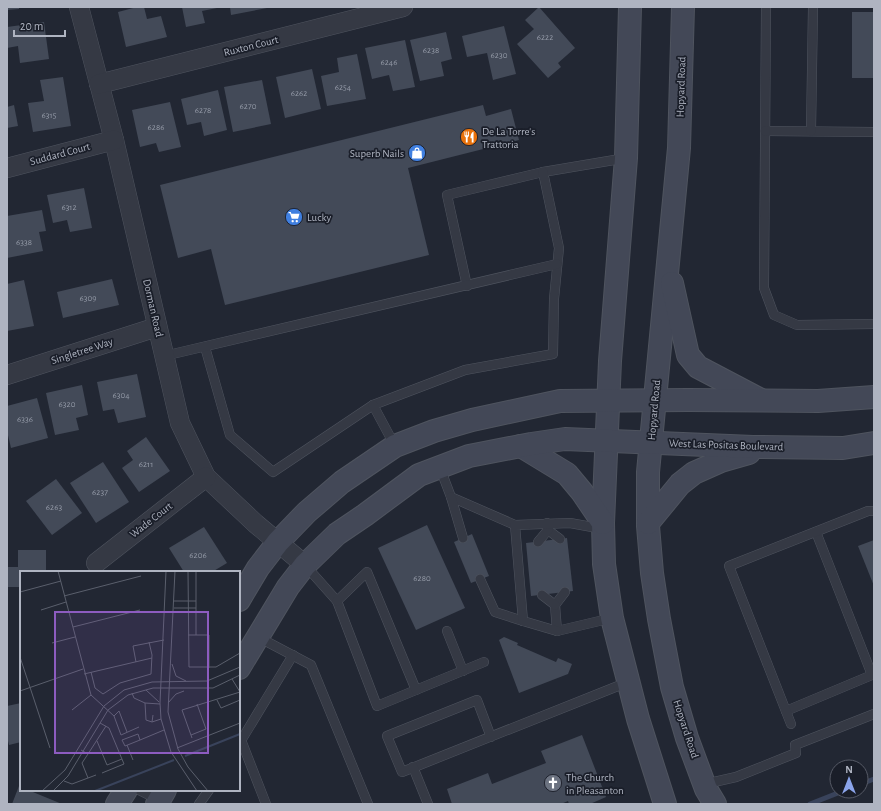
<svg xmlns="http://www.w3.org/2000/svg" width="881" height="811" viewBox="0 0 881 811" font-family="'Alegreya Sans',sans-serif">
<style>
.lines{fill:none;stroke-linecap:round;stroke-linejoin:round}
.stream{stroke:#39435b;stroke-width:5}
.building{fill:#434a58}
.service-casing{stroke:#4f545f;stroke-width:10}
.minor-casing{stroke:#4f545f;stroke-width:20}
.secondary-casing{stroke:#4f545f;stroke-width:24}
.service{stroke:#353944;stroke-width:9}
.minor{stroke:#353944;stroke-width:19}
.secondary{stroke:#434857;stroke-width:22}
.labels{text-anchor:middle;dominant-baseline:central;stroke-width:3.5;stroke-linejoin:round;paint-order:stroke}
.number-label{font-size:9px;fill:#949aa7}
.street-label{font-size:11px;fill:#afb4c1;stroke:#1a1e29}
.poi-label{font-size:11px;fill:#afb4c1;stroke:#1a1e29;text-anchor:start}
.inset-river{fill:none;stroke:#39435b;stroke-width:2}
.inset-road{fill:none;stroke:#5a5f6c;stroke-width:1}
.view{fill:#8d5cc0;fill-opacity:0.15;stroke:#8d5cc0;stroke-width:2}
.inset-edge{fill:none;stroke:#afb4c1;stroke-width:2}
</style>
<rect width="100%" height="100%" fill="#222733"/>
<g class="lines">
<!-- stream -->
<g class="stream">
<path d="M861 784 874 779"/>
<path d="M810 804 843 791"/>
</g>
</g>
<!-- building -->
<g class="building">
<path d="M7 7H19V9L7 10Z"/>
<path d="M137 7H144L147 19 161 16 167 37 126 47 118 12Z"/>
<path d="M182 7H217V8L202 11 205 23 186 27Z"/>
<path d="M230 7H267V8L231 15Z"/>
<path d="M539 7 575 48 558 63 561 67 548 78 517 44 534 29 525 20Z"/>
<rect x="852" y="12" width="22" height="66"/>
<path d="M44 22 49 59 20 63 18 46 7 48V27Z"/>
<path d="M504 26 516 74 493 80 487 53 467 57 462 36Z"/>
<path d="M446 32 452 59 441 62 444 76 420 81 410 40Z"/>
<path d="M405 40 415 87 393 91 389 75 372 79 365 48Z"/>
<path d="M357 54 366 99 327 106 321 76 339 72 337 58Z"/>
<path d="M312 69 321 109 285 118 276 77Z"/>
<path d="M63 77 71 126 33 132 28 103 44 101 40 80Z"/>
<path d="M262 80 271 124 233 132 224 87Z"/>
<path d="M218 90 227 130 204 136 201 122 187 125 181 99Z"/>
<path d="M170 102 181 147 159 152 156 143 140 147 132 110Z"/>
<path d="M14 105 18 126 7 128V107Z"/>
<path d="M483 105 486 116 511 109 519 140 408 168 429 255 225 305 211 249 178 258 160 185Z"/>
<path d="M84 188 92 228 70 232 67 220 53 223 47 195Z"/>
<path d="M42 210 46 231 39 232 43 251 7 258V216Z"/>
<path d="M112 279 119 305 63 318 57 292Z"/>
<path d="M24 280 34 326 7 331V284Z"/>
<path d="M137 374 146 417 118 423 114 409 103 411 97 382Z"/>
<path d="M82 385 88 415 76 418 79 430 55 435 46 393Z"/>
<path d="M37 398 48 438 11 448 7 431V406Z"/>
<path d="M146 437 170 471 139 492 122 468 133 460 127 451Z"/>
<path d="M103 462 129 502 96 523 70 483Z"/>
<path d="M56 479 82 513 52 535 26 501Z"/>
<path d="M427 525 465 608 416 630 378 548Z"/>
<path d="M204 527 227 563 212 572H184L169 548Z"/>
<path d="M472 534 489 576 471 583 454 542Z"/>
<path d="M567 538 573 591 531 596 526 543Z"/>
<path d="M874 540V586L858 546Z"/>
<path d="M18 550H46V572H21V587H7V567H18Z"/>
<path d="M504 637 518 643 517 645 556 662 558 658 572 664 568 674 519 693 499 640Z"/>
<path d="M21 703V742L9 745 7 737V706Z"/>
<path d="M582 735 606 797 590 804H569L568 801 561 804H452L447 789 488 773 492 784 546 763 541 751Z"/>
<path d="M19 786 21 787V790H28L62 804H12Z"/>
</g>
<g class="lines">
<defs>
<g id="service">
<path d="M766 7 764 288 774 315 797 325 874 324"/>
<path d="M765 131 874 132"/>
<path d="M811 131 813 7"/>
<path d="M467 286 447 195 543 172 626 158"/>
<path d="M205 347 230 435 273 472 373 405 465 370 553 354 554 299 559 248 543 172"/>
<path d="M164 356 557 264"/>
<path d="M373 405 395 446"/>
<path d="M440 468 451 497 515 525"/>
<path d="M451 497 463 538"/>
<path d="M547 523 548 530 560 539"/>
<path d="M538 542 548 530"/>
<path d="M305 565 337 601 377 706 484 662"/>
<path d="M480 579 495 612 523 621"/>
<path d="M565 592 555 605 557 631 612 618"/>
<path d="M542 595 555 605"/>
<path d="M337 601 367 572 416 690"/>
<path d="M447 631 463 671"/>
<path d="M557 631 523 621 515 525 570 523 603 529"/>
<path d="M258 637 311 665 368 804"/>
<path d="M786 711 872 675 816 532"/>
<path d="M791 724 729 566 868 511H874"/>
<path d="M491 737 477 700 387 736 402 772 628 682"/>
<path d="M241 740 266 804"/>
<path d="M239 744 293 655"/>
<path d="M413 767 428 804"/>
<path d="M705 784 736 777 796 753 795 745 874 714"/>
<path d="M139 790 159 800"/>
<path d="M199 804 209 790"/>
</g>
<g id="minor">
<path d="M79 7 114 140 180 423 206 477 256 524 305 565"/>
<path d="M99 84 403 7"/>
<path d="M7 168 114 140"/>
<path d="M7 375 157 327"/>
<path d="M96 563 206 477"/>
</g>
<g id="secondary">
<path d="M630 7 626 158 610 361 603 523 604 564 612 618 638 719 665 804"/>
<path d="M683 7 679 148 648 472V526L652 573 659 619 672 687 687 738 706 789 715 804"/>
<path d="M672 283 688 355 698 367 759 399"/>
<path d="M521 446 567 474 582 492 603 523"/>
<path d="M648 523 680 484 694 473 721 461 749 453"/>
<path d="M239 600 258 568 278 542 307 512 342 482 395 446 434 431 472 420 560 401 688 400 818 401 874 397"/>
<path d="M239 668 288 587 305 565 337 534 365 515 419 475 469 456 531 444 565 439 753 447 843 448 874 443"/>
<path d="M117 804 126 790"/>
<path d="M157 804 165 790"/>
</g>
</defs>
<!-- service casing -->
<use href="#service" class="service-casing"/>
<!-- minor casing -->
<use href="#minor" class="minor-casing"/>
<!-- secondary casing -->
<use href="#secondary" class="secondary-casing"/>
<!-- service -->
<use href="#service" class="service"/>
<!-- minor -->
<use href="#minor" class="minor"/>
<!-- secondary -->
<use href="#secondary" class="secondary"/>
</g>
<!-- icons -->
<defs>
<symbol id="restaurant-disc" viewBox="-11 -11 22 22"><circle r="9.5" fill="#e8710a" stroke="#1a1e29"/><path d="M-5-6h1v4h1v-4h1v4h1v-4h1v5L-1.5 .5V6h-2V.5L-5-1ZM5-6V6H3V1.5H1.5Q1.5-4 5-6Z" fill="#fff"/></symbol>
<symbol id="shop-disc" viewBox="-11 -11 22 22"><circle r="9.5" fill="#3f7fe0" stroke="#1a1e29"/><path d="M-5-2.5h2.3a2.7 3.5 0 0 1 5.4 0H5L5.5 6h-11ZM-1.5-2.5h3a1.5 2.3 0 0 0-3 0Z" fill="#fff"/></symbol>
<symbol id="supermarket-disc" viewBox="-11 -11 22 22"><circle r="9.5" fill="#3f7fe0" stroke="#1a1e29"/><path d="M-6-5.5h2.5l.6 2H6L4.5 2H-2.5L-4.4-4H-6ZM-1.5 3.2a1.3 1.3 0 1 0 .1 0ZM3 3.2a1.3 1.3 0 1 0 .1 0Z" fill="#fff"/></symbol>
<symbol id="church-disc" viewBox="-11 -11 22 22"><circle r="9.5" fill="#6b7280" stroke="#1a1e29"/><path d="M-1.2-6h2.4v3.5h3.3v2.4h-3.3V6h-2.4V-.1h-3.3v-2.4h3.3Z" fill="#fff"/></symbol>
</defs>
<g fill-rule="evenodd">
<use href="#restaurant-disc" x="459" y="127" width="20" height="20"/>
<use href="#shop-disc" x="407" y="143" width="20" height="20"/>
<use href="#supermarket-disc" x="284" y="207" width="20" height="20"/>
<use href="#church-disc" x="543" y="773" width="20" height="20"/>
</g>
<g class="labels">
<!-- number labels -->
<g class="number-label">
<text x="545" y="37">6222</text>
<text x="431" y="50">6238</text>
<text x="499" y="55">6230</text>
<text x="389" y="62">6246</text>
<text x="343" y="87">6254</text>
<text x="299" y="93">6262</text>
<text x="248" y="106">6270</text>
<text x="203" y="110">6278</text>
<text x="49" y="115">6315</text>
<text x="156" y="127">6286</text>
<text x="69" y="207">6312</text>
<text x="24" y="242">6338</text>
<text x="88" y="298">6309</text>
<text x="121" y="395">6304</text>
<text x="67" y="404">6320</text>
<text x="25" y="419">6336</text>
<text x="146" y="464">6211</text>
<text x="100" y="492">6237</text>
<text x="54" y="507">6263</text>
<text x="198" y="555">6206</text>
<text x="422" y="578">6280</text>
</g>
<!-- street labels -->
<g class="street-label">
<text transform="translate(251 46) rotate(-14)">Ruxton Court</text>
<text transform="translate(681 87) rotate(-88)">Hopyard Road</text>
<text transform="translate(60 154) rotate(-15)">Suddard Court</text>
<text transform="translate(153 308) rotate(77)">Dorman Road</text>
<text transform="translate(82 351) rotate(-18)">Singletree Way</text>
<text transform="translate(654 410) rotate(-85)">Hopyard Road</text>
<text transform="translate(726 445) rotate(2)">West Las Positas Boulevard</text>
<text transform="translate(151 520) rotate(-38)">Wade Court</text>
<text transform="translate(686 729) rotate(72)">Hopyard Road</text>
</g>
<!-- poi labels -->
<g class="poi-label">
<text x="482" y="131">De La Torre's<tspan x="482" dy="13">Trattoria</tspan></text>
<text x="404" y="153" text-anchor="end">Superb Nails</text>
<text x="307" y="217">Lucky</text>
<text x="566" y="777">The Church<tspan x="566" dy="13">in Pleasanton</tspan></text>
</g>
</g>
<!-- overview -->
<g transform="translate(20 571)">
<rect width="220" height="220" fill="#222733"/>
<path class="inset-river" d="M165 185 220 163M75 220 154 189"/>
<path class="inset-road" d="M38 0 71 124 94 145 101 164 119 156M146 0 140 132 141 148 151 181 177 220M155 0 148 141 158 178 168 196 188 220M168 0 169 96H196L220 82M0 21 41 10M44 25 121 5M154 30H176M154 37H176M21 39 46 31M53 56 120 39M168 64H189V97M176 64V0M32 72 55 66M0 86 30 177M116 91 113 75 144 69M152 93 156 105 166 110M71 101 75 117 83 123 100 112 131 103 132 84 129 71M64 103 132 87M212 108 220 121M126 119 139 131M0 120 63 98M112 122 114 127 125 132M197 129 201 137 220 129M148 132 156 123 164 120M52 139 71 124M133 144 132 151 141 148M94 145 99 140 107 161M132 151 126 149 125 132 140 133M80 152 89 157 104 193 82 202M171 164 186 158 177 133M172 167 162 139 220 121M120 169 118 163 102 169 105 175 120 169 144 159M77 170 87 194 102 188M107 174 113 189M157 177 220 152M61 179 68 183 86 155M68 207 62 192 68 183M44 210 52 213 76 204M22 220 45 199 84 135 104 119 132 111 187 110 220 96M33 220 48 205 88 139 108 124 133 117H193L220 104"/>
<path class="view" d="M35 41H188V182H35Z"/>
<rect width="220" height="220" class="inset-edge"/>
</g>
<!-- border -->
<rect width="881" height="811" fill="none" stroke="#afb4c1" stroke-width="16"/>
<!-- north arrow -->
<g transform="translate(849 779)"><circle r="19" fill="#1a1e29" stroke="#565a66"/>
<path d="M0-3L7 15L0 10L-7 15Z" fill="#8ba4ea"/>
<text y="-6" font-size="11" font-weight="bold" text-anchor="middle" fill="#afb4c1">N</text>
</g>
<!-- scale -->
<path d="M14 30v6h51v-6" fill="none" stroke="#afb4c1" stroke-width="2"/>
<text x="20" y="30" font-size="12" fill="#afb4c1" stroke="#1a1e29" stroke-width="3" paint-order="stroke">20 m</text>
</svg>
